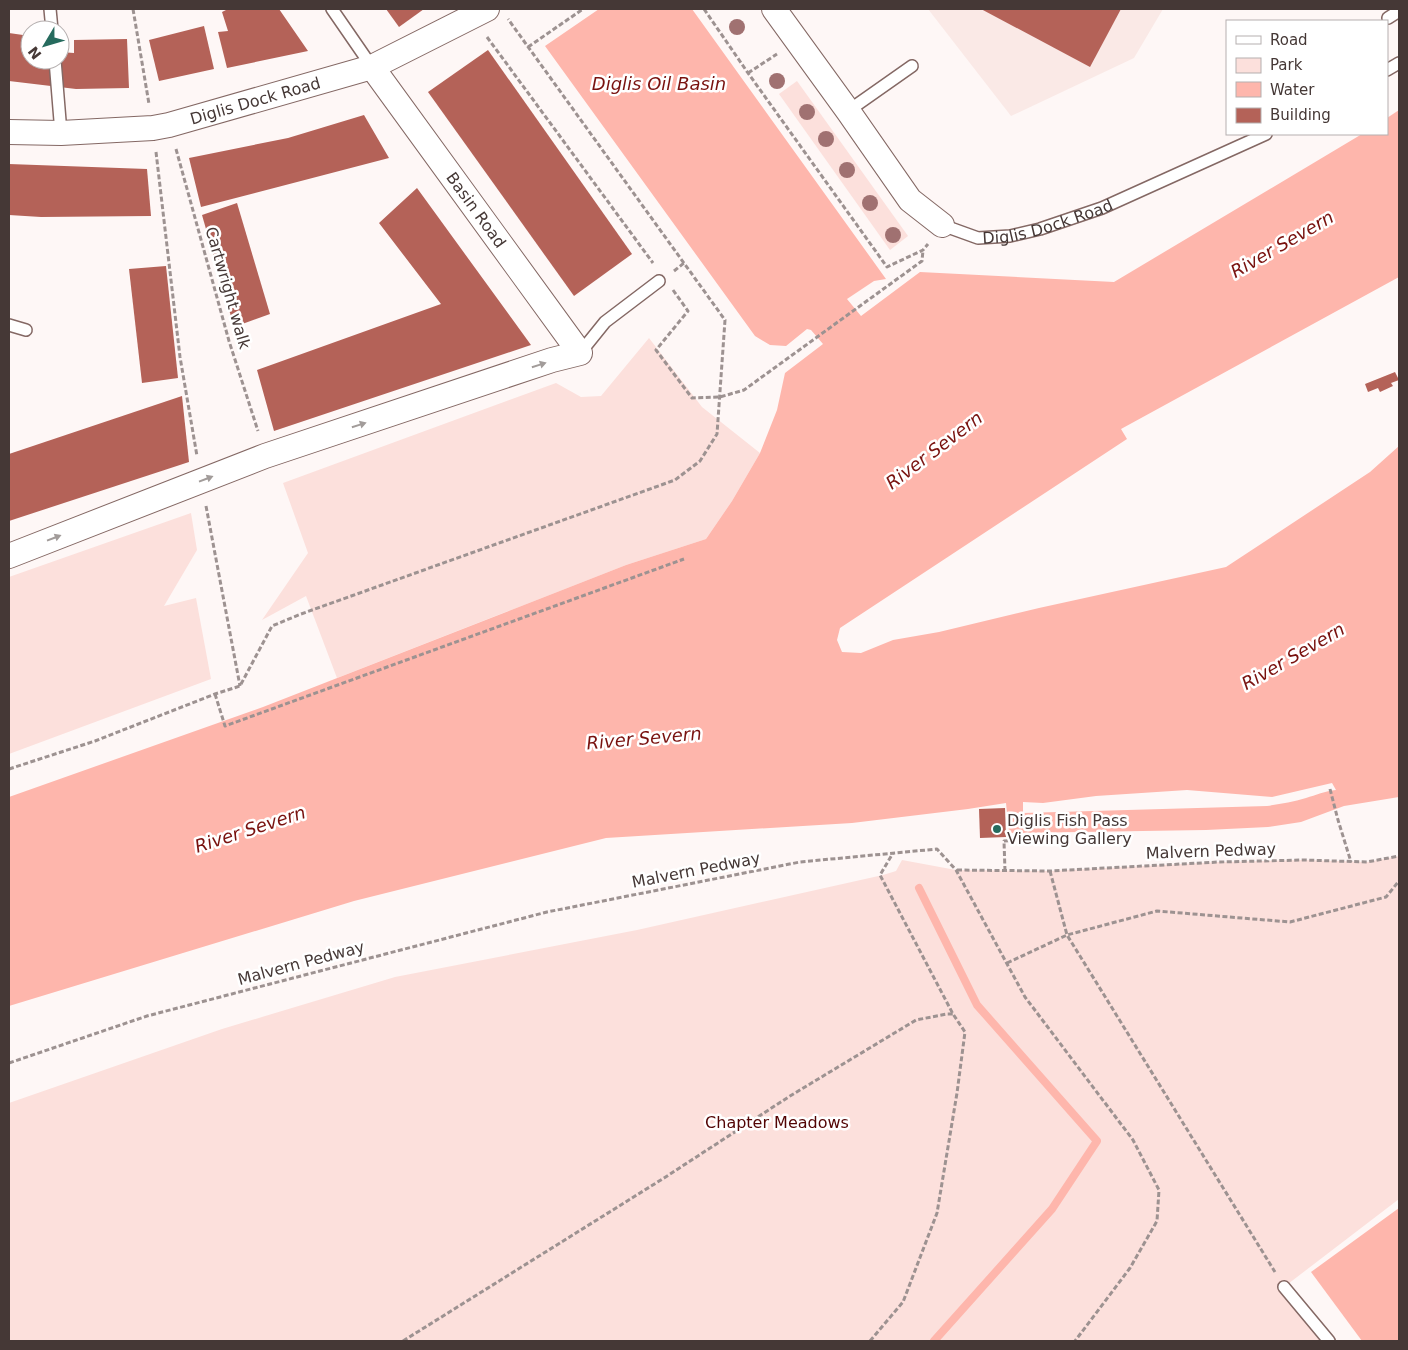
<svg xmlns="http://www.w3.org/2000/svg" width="1408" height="1350" viewBox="0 0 1408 1350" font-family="'DejaVu Sans',sans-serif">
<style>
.built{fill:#fae9e6}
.green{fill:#fce0dc}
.water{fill:#feb6ac;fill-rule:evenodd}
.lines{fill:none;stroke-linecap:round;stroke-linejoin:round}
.stream{stroke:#feb6ac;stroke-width:8}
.building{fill:#b46258}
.lane-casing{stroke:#846864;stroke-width:14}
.street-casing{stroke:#846864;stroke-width:26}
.path{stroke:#9d9291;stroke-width:3;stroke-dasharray:5 2.5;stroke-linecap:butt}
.lane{stroke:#fff;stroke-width:11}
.street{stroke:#fff;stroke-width:24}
.tree{fill:#a07171}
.oneway{fill:#a29c9a}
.poi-dot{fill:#266b5e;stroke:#fff;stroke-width:2}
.labels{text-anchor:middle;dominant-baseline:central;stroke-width:5;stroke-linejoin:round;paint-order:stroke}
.street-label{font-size:16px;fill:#453836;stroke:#fff}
.poi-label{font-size:16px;fill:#453836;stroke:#fff;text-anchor:start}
.park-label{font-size:16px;fill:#530404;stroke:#fff}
.water-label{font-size:18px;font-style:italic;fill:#79120f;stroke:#fff}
</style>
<rect width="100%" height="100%" fill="#fef7f6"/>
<!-- built -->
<path class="built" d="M928 9H1163L1134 58 1011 116Z"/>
<!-- green -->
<g class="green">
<path d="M797 81 908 236 890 250 779 94Z"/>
<path d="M649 338 702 407 760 453 732 501 706 539 626 565 337 678 306 596 262 620 308 553 283 483 556 383 581 397 601 396Z"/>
<path d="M191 513 197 550 164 606 196 598 211 679 9 754V577Z"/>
<path d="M1399 856V1199L1284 1287 1323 1341H9V1103L222 1029 395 977 637 930 883 875 896 871 902 860 956 870 1050 871 1219 862 1303 860 1367 862Z"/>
</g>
<!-- water -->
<g class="water">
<path d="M599 9H692L886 279 874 281 847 299 861 316 920 272 1114 282 1362 134H1387V118L1399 110V277L1121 429 1127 439 840 628 837 640 842 652 861 653 893 640 939 632 1039 608 1226 567 1370 472 1399 446V797L1344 806 1301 822 1268 827 1206 830 1009 833 1006 803 968 809 852 823 606 838 354 901 9 1006V797L263 707 626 565 706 539 732 501 760 453 777 410 785 373 823 344 811 330 807 329 786 346 770 345 755 336 545 46ZM1332 783 1336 790C1325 791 1316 795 1306 798 1293 802 1280 804 1267 806L1023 813V802L1043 803 1096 796 1187 790 1272 797Z"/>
<path d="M1399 1208V1341H1362L1311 1272Z"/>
</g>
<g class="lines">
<!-- stream -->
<path class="stream" d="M919 888 977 1005 1097 1141 1052 1209 934 1341"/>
</g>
<!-- building -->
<g class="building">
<path d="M228 9H279L308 51 227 68 218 32 228 31 222 12Z"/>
<path d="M386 9H424L399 27Z"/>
<path d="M981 9H1121L1090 67Z"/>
<path d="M204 26 214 69 159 81 149 40Z"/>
<path d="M9 33 30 36V60H60V52L74 53V40L127 39 129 88 76 89 9 81Z"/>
<path d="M488 50 632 254 574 296 428 92Z"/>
<path d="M364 115 389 158 201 207 189 158 288 138Z"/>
<path d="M9 164 147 169 151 216 41 217 9 215Z"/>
<path d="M417 188 531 345 274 431 257 370 441 304 379 223Z"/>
<path d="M237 203 270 314 234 327 202 215Z"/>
<path d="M166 266 178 378 142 383 129 269Z"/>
<path d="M1395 372 1399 380 1391 383 1393 386 1380 392 1378 388 1368 392 1365 384Z"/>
<path d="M182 396 189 462 9 521V454Z"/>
<path d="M1005 808 1006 837 980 838 979 809Z"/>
</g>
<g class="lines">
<defs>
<g id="lane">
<path d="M50 9 52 30"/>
<path d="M332 9 372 67"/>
<path d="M1388 18 1399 11"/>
<path d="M55 60 61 133"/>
<path d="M1387 70 1399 63"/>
<path d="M848 111 912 66"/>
<path id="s1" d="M942 225 978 238 1010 236 1040 229 1102 208 1266 134"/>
<path d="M9 325 26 330"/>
<path d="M580 353 605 322 659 281"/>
<path d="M1284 1287 1329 1341"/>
</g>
<g id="street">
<path d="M774 9 848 111 910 200 942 225"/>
<path id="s2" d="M9 132 61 133 153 128 169 125 372 67 487 9"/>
<path d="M9 556 265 456 552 360 580 353 372 67"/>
</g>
</defs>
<!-- lane casing -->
<use href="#lane" class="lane-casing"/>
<!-- street casing -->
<use href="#street" class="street-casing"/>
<!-- path -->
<g class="path">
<path d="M133 9 149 104"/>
<path d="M704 9 748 73 887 267 923 250 928 244"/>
<path d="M487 37 653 263"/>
<path d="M528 47 583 9"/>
<path d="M748 73 777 54"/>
<path d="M176 149 229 341 258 431"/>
<path d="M156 152 180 357 197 456"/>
<path d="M674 271 684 263"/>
<path d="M673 290 688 311 656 350 692 398 720 397 744 390 922 261 923 250"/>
<path d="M206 506 240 686"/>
<path d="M215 694 225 726 684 559"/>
<path d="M9 769 95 741 215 694 240 686 272 626 301 614 675 480 700 461 717 434 725 320 508 19"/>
<path d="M1330 789 1338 820 1351 862"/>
<path d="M957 870 1050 871 1219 862 1303 860 1367 862 1399 856"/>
<path d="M1005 871 1004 841 1053 839"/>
<path d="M1050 871 1067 935 1275 1272"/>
<path d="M1007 963 1067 935 1157 911 1290 922 1386 897 1399 881"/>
<path d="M9 1063 147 1016 547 912 800 862 937 849 956 870 1025 997 1133 1140 1159 1190 1157 1221 1130 1268 1075 1341"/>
<path d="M403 1341 664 1178 790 1096 916 1020 947 1014H953"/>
<path d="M870 1341 903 1302 937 1213 957 1093 965 1032 953 1014 880 875 893 853"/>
</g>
<!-- lane -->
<use href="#lane" class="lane"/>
<!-- street -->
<use href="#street" class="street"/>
</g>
<!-- trees -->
<g class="tree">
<circle cx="737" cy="27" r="8"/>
<circle cx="777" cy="81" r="8"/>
<circle cx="807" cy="112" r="8"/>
<circle cx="826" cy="139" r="8"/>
<circle cx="847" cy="170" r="8"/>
<circle cx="870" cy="203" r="8"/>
<circle cx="893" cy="235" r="8"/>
</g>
<!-- one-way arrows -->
<defs><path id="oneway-solid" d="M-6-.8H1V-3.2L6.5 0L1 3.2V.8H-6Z" transform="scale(1.25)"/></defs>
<g class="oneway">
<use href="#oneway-solid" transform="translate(539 365) rotate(-18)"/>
<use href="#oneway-solid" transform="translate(359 425) rotate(-18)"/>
<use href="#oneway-solid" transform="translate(206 479) rotate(-21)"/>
<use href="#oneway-solid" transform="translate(54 538) rotate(-21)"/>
</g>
<!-- markers -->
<circle class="poi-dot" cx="997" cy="829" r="5"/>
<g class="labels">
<!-- street labels -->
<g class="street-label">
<text stroke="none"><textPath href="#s2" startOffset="250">Diglis Dock Road</textPath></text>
<text transform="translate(476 210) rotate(54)">Basin Road</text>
<text stroke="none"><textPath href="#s1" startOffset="110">Diglis Dock Road</textPath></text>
<text transform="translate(228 288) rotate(74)">Cartwright walk</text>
<text transform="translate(1211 851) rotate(-2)">Malvern Pedway</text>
<text transform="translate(696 870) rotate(-11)">Malvern Pedway</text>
<text transform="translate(301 963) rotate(-15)">Malvern Pedway</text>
</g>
<!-- poi labels -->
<g class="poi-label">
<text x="1007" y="820">Diglis Fish Pass<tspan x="1007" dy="18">Viewing Gallery</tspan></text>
</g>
<!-- park labels -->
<g class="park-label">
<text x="777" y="1122">Chapter Meadows</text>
</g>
<!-- water labels -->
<g class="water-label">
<text x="659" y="83">Diglis Oil Basin</text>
<text transform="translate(1282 244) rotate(-30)">River Severn</text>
<text transform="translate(934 450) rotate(-37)">River Severn</text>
<text transform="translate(1293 656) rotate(-30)">River Severn</text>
<text transform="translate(644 738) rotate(-5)">River Severn</text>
<text transform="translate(250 829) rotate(-18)">River Severn</text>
</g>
</g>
<!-- border -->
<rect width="1408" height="1350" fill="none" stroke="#453836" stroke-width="20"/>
<!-- legend -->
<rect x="1226" y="20" width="162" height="115" fill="#ffffff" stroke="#b5afaf"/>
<rect x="1236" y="36" width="25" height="8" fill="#ffffff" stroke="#b5afaf"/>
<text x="1270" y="45" font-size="15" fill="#453836">Road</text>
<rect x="1236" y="58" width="25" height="15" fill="#fce0dc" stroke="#b5afaf"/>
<text x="1270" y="70" font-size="15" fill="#453836">Park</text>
<rect x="1236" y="82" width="25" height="15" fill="#feb6ac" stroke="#b5afaf"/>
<text x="1270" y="95" font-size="15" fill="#453836">Water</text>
<rect x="1236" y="108" width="25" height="15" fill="#b46258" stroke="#b5afaf"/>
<text x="1270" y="120" font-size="15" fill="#453836">Building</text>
<!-- north arrow -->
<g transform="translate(45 45) rotate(232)"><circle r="24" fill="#ffffff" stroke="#b5afaf"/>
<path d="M0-4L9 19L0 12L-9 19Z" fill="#266b5e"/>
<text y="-8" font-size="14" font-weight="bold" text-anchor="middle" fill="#453836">N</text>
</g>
</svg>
